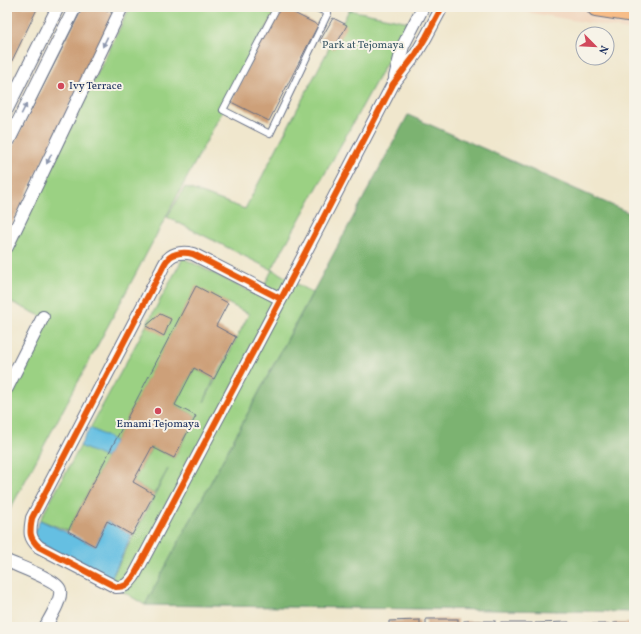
<svg xmlns="http://www.w3.org/2000/svg" width="641" height="634" viewBox="0 0 641 634" font-family="Vollkorn,serif">
<style>
.built{fill:#f1d5bd}
.green{fill:#9bd183;stroke:#5b8070}
.forest{fill:#7cb371;stroke:#4c7168}
.water{fill:#65bfe2;stroke:#4077a0}
.building{fill:#cda079}
.lines{fill:none;stroke-linecap:round;stroke-linejoin:round}
.lane-casing{stroke:#666f85;stroke-width:8}
.street-casing{stroke:#666f85;stroke-width:14}
.primary-casing{stroke:#666f85;stroke-width:20}
.lane{stroke:#fff;stroke-width:6}
.street{stroke:#fff;stroke-width:12}
.primary{stroke:#f7bd88;stroke-width:18}
.cycleway-casing{stroke:#f7f3e8;stroke-width:8}
.cycleway{stroke:#e8590c;stroke-width:6}
.oneway{fill:#8d97ae}
.poi-dot{fill:#d1495b;stroke:#f7f3e8;stroke-width:1.5}
.labels{text-anchor:middle;dominant-baseline:central;stroke-width:4;stroke-linejoin:round;paint-order:stroke}
.park-label{font-size:11px;fill:#3b5867;stroke:#f7f3e8}
.poi-label{font-size:11px;fill:#1b2f5e;stroke:#f7f3e8;text-anchor:start}
</style>
<rect width="100%" height="100%" fill="#f7f3e8"/>
<filter id="ink" filterUnits="userSpaceOnUse"><feTurbulence type="fractalNoise" baseFrequency=".025" numOctaves="2"/><feDisplacementMap in="SourceGraphic" scale="8" xChannelSelector="R" yChannelSelector="G"/><feConvolveMatrix kernelMatrix="1 2 1 2 8 2 1 2 1" color-interpolation-filters="sRGB"/></filter>
<filter id="wash" filterUnits="userSpaceOnUse"><feTurbulence type="fractalNoise" baseFrequency=".012" numOctaves="4" result="noise"/><feDisplacementMap in="SourceGraphic" scale="16" xChannelSelector="R" yChannelSelector="G"/><feGaussianBlur stdDeviation="0.9" result="paint"/><feColorMatrix in="noise" values="0 0 0 0 0 0 0 0 0 0 0 0 0 0 0 0 0 1.4 0 .05"/><feComposite in="paint" operator="in"/></filter>
<g filter="url(#wash)">
<rect width="100%" height="100%" fill="#f0e7cd"/>
<!-- built -->
<path class="built" d="M499 7H634V31L526 12Z"/>
<!-- green -->
<g class="green">
<path d="M130 7H278L7 515V400L43 317 7 300V258Z"/>
<path d="M349 10 409 22 272 269 312 293 145 605 109 583 168 469 154 494 133 482 152 447 174 458 196 416 175 405 194 368 214 379 204 402 249 314 196 287 68 531 40 520 183 258 259 296 272 270 167 217 185 187 245 209Z"/>
</g>
<!-- forest -->
<path class="forest" d="M408 115 634 215V612L145 605Z"/>
<!-- water -->
<g class="water">
<path d="M90 428 115 441 106 458 80 446Z"/>
<path d="M40 520 95 546 107 521 132 535 109 583 32 538Z"/>
</g>
<g id="blocks">
<!-- building -->
<g class="building">
<path d="M7 7H38L7 71Z"/>
<path d="M83 7H101L114 14 7 234V158Z"/>
<path d="M277 7H282L318 25 269 121 231 102Z"/>
<path d="M333 18 347 25 334 49 320 41Z"/>
<path d="M196 286 228 303 216 326 236 337 214 379 194 368 175 405 196 416 174 458 152 447 133 482 154 494 132 535 107 521 95 546 68 531Z"/>
<path d="M160 314 171 319 164 336 146 326Z"/>
<rect x="426" y="619" width="32" height="8"/>
<path d="M420 620V627H389V621Z"/>
<rect x="464" y="621" width="31" height="6"/>
<path d="M569 622V627H535V623Z"/>
<rect x="501" y="623" width="31" height="4"/>
<rect x="614" y="623" width="20" height="4"/>
<rect x="575" y="624" width="34" height="3"/>
</g>
</g>
</g>
<g filter="url(#ink)">
<use href="#blocks" fill-opacity="0" stroke="#666f85" stroke-width="1"/>
<g class="lines">
<defs>
<path id="lane" d="M277 7 223 110 270 134 328 13 315 7"/>
<g id="street">
<path d="M395 77 403 46 423 7"/>
<path d="M7 109 58 7"/>
<path d="M7 144 75 7"/>
<path d="M7 247 122 7"/>
<path d="M281 299 193 254C185 252 174 252 168 259 165 262 163 267 161 271L32 518C30 531 28 537 39 547L116 587C126 587 128 584 134 576L281 299 393 84 416 54 426 37 442 7"/>
<path d="M7 388 43 317"/>
<path d="M7 561C17 566 58 580 60 590 62 600 50 618 45 627"/>
</g>
<path id="primary" d="M596 7 634 13"/>
</defs>
<!-- lane casing -->
<use href="#lane" class="lane-casing"/>
<!-- street casing -->
<use href="#street" class="street-casing"/>
<!-- primary casing -->
<use href="#primary" class="primary-casing"/>
<!-- lane -->
<use href="#lane" class="lane"/>
<!-- street -->
<use href="#street" class="street"/>
<!-- primary -->
<use href="#primary" class="primary"/>
<defs>
<path id="cycleway" d="M281 299 193 254C185 252 174 252 168 259 165 262 163 267 161 271L32 518C30 531 28 537 39 547L116 587C126 587 128 584 134 576L281 299 393 84 416 54 426 37 442 7"/>
</defs>
<!-- cycleway casing -->
<use href="#cycleway" class="cycleway-casing"/>
<!-- cycleway -->
<use href="#cycleway" class="cycleway"/>
</g>
<!-- one-way arrows -->
<defs><path id="oneway-solid" d="M-6-.8H1V-3.2L6.5 0L1 3.2V.8H-6Z"/></defs>
<g class="oneway">
<use href="#oneway-solid" transform="translate(105 42) rotate(116)"/>
<use href="#oneway-solid" transform="translate(24 109) rotate(-63)"/>
<use href="#oneway-solid" transform="translate(49 159) rotate(116)"/>
</g>
</g>
<!-- markers -->
<g class="poi-dot">
<circle cx="61" cy="86" r="4"/>
<circle cx="158" cy="411" r="4"/>
</g>
<g class="labels">
<!-- park labels -->
<g class="park-label">
<text x="363" y="45">Park at Tejomaya</text>
</g>
<!-- poi labels -->
<g class="poi-label">
<text x="69" y="86">Ivy Terrace</text>
<text x="158" y="424" text-anchor="middle">Emami Tejomaya</text>
</g>
</g>
<!-- margin -->
<rect width="641" height="634" fill="none" stroke="#f7f3e8" stroke-width="24"/>
<!-- north arrow -->
<g transform="translate(595 46) rotate(114)"><circle r="19" fill="#f7f3e8" stroke="#9fa5b1"/>
<path d="M0-3L7 15L0 10L-7 15Z" fill="#d1495b"/>
<text y="-6" font-size="11" font-weight="bold" text-anchor="middle" fill="#1b2f5e">N</text>
</g>
</svg>
